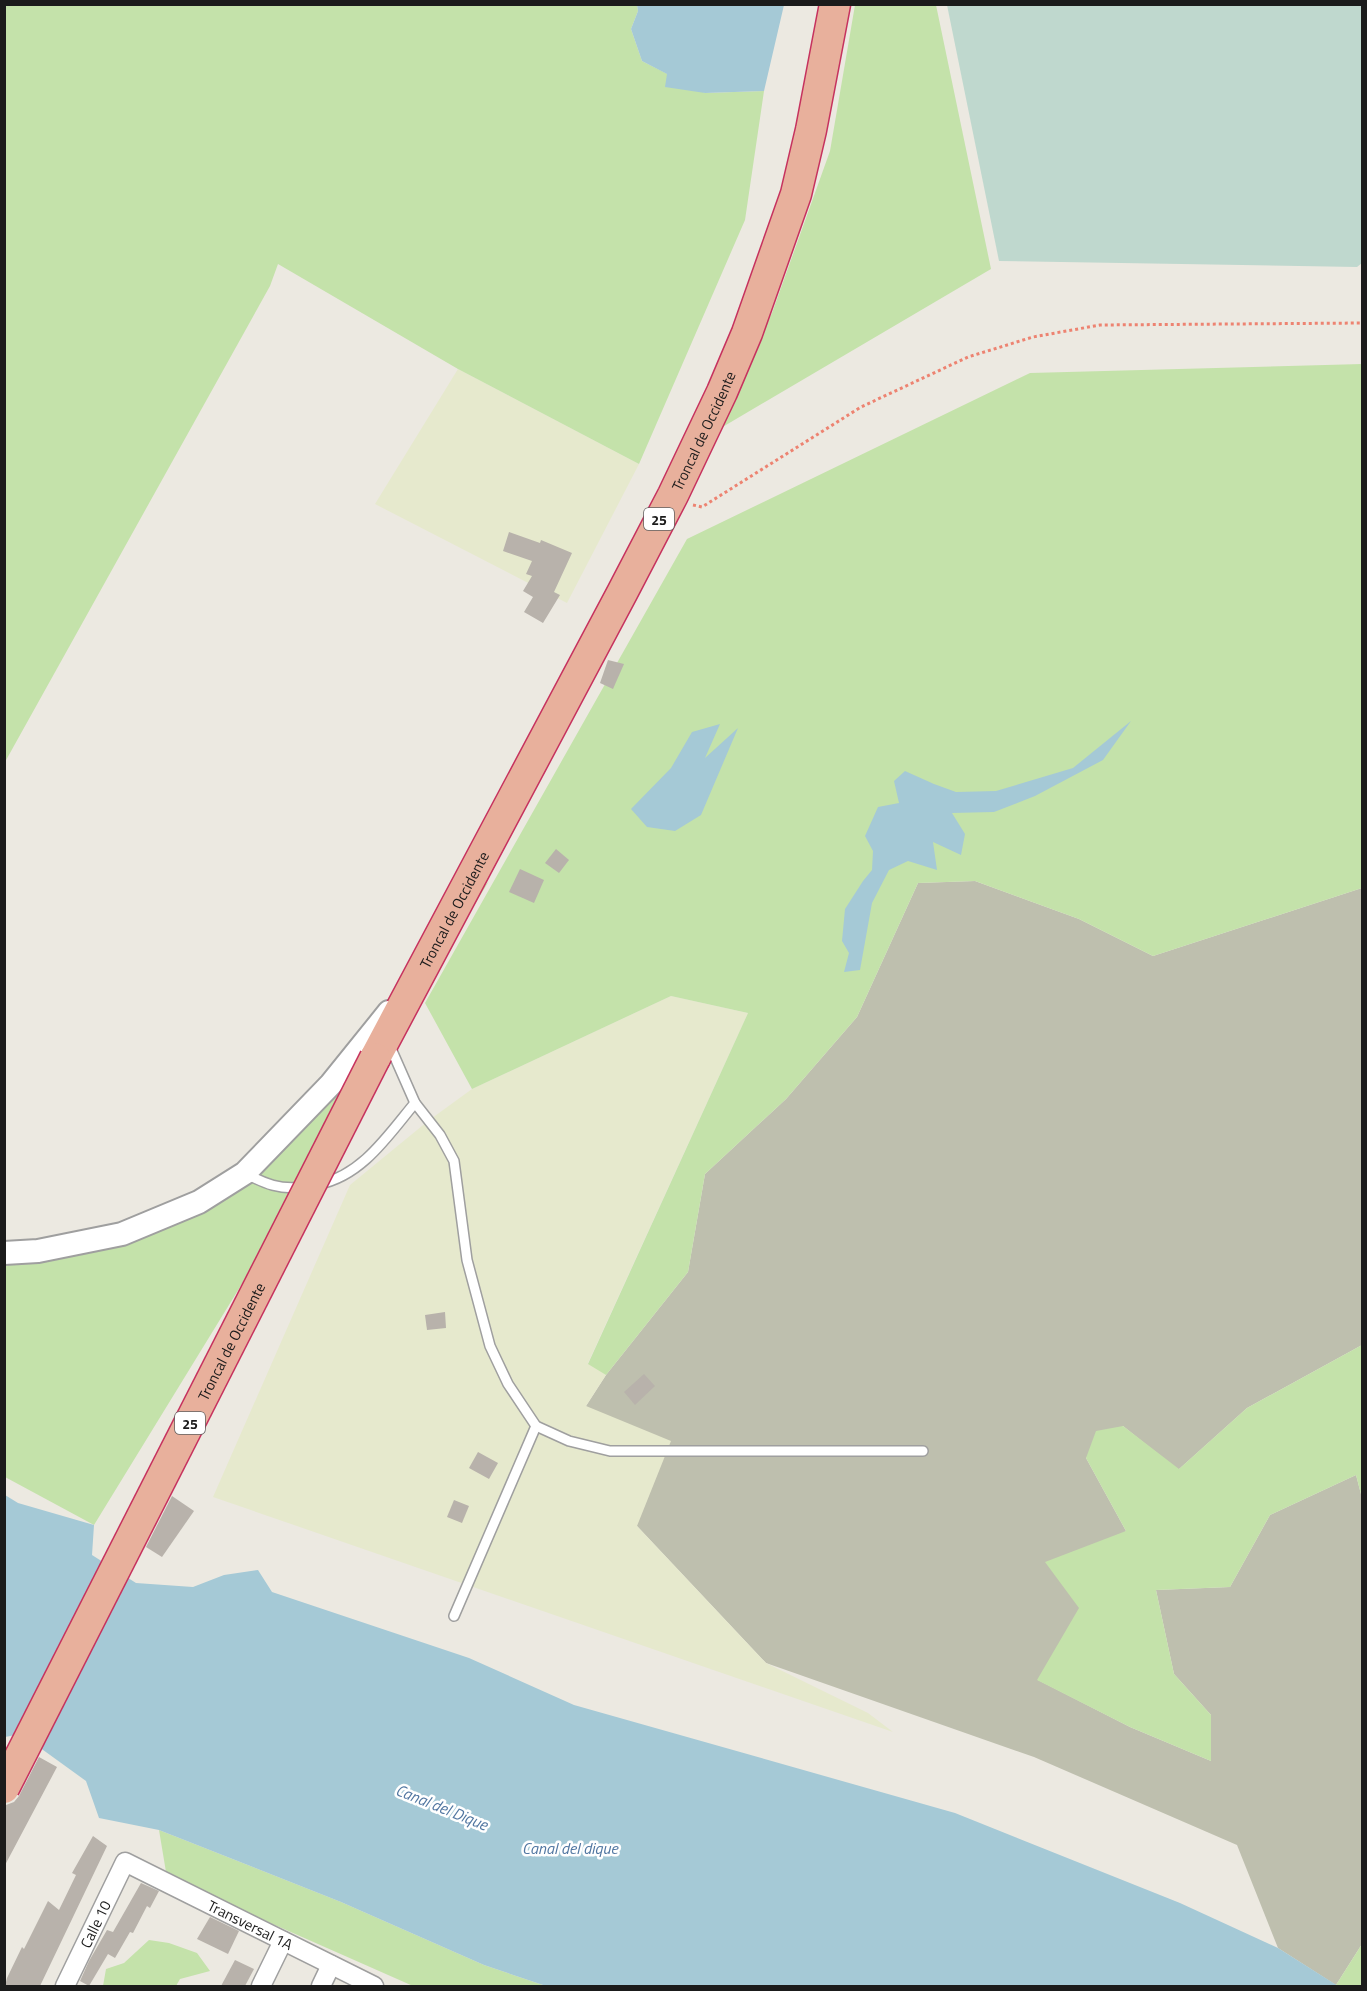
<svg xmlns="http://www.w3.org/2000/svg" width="1367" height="1991" viewBox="0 0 1367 1991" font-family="'Titillium Web',sans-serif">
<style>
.construction{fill:#bebfae}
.farmland{fill:#e6e9cd}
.grass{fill:#c4e2aa}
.wetland{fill:#bfd8ce}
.water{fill:#a5c9d6}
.building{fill:#b8b2ab}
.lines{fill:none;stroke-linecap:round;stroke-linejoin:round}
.service-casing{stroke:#9f9f9f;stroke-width:12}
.minor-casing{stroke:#9f9f9f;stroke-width:21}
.tertiary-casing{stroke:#9f9f9f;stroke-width:26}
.trunk-casing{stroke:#c6325e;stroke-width:33}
.path{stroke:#ed8371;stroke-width:3;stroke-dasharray:3 3;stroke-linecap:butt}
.service{stroke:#fff;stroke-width:9}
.minor{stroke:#fff;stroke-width:18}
.tertiary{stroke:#fff;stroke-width:22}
.trunk{stroke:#e8b09c;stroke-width:30}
.trunk-bridge-casing{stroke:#c6325e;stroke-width:33;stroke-linecap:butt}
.trunk-bridge{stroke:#e8b09c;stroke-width:30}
.labels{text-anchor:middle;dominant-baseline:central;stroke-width:5;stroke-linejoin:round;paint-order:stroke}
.shield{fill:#fff;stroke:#5f5f5f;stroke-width:1.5}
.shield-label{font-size:14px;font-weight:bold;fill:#1b1b1b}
.street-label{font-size:15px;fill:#1b1b1b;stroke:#fff}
.water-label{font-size:16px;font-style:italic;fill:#5176a1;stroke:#fff}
</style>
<rect width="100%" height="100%" fill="#ece9e1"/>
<!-- construction -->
<path class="construction" d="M975 881 1079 919 1153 956 1362 888V1345L1247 1408 1178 1470 1123 1426 1086 1458 1126 1531 1038 1680 1130 1727 1211 1761V1715L1174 1674 1156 1590 1230 1587 1270 1515 1356 1475 1362 1498V1944L1336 1985 1278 1948 1237 1845 1034 1757 766 1663 637 1526 586 1406 606 1375 688 1272 705 1174 786 1099 857 1017 918 883Z"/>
<!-- farmland -->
<g class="farmland">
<path d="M458 369 639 464 567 603 375 504Z"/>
<path d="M671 996 748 1013 588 1363 606 1375 586 1406 671 1441 637 1526 766 1663 868 1713 893 1732 213 1497 350 1185 428 1121 472 1089Z"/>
</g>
<!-- grass -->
<g class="grass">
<path d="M4 5H637L638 11 631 29 642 61 705 93 764 91 745 220 639 464 458 369 278 264 270 286 5 762Z"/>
<path d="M855 5H936L991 269 709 435 772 313 830 151Z"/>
<path d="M1362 364V888L1153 956 1079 919 975 881 918 883 857 1017 786 1099 705 1174 688 1272 606 1375 588 1364 748 1013 671 996 472 1089 425 1003 687 539 1030 373Z"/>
<path d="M489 881 94 1525 5 1477V1253L81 1244 245 1173Z"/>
<path d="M1362 1345V1498L1356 1475 1270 1515 1230 1587 1156 1590 1174 1674 1211 1715V1761L1130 1727 1037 1680 1079 1608 1045 1562 1126 1531 1086 1458 1096 1431 1123 1426 1179 1469 1247 1408Z"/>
<path d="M159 1830 341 1902 484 1965 546 1986H413L207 1895 166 1872Z"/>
<path d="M149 1940 169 1943 197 1953 210 1971 180 1979 176 1986H103L106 1969 124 1963Z"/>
<path d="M1362 1944V1986L1336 1985Z"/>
</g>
<!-- wetland -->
<path class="wetland" d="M947 5H1362V263L1357 267 999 261Z"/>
<!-- water -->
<g class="water">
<path d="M637 5H784L764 91 705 93 665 87 667 74 642 61 631 29 638 11Z"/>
<path d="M1131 721 1103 760 1035 796 994 812 952 813 965 834 961 855 933 842 937 870 908 861 889 870 872 903 860 970 844 972 849 953 842 941 845 909 863 881 872 870 873 851 865 836 878 807 899 803 894 781 905 771 934 784 956 792 996 791 1073 768Z"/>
<path d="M720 724 705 758 738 728 701 815 675 831 647 827 631 809 671 768 692 732Z"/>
<path d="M5 1495 18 1503 94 1525 92 1555 136 1583 193 1587 224 1575 258 1570 272 1592 469 1658 574 1705 955 1813 1180 1903 1278 1948 1338 1986H546L484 1965 341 1902 159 1830 99 1818 86 1781 21 1734 5 1737Z"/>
</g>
<!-- building -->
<g class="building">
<path d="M509 532 540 543 541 540 572 553 554 592 560 595 543 623 524 612 533 597 523 591 532 576 526 574 532 561 503 551Z"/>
<path d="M608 660 624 664 613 689 600 683Z"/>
<path d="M556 849 569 860 559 873 545 863Z"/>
<path d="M520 869 544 880 534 903 509 892Z"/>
<path d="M445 1312 446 1328 427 1330 425 1315Z"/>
<path d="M644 1374 655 1386 635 1405 624 1392Z"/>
<path d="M478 1452 498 1463 489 1479 469 1468Z"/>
<path d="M172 1496 194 1511 162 1557 146 1547Z"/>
<path d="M454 1500 469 1506 462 1523 447 1517Z"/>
<path d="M39 1757 57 1767 4 1867V1809L6 1805 14 1802 19 1796Z"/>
<path d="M93 1836 107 1846 40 1986H5L7 1978 22 1947 24 1949 48 1901 59 1910 76 1875 72 1873Z"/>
<path d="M141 1883 159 1891 150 1908 147 1906 133 1933 130 1932 115 1958 108 1954 89 1986 80 1981 89 1961 107 1930 113 1932Z"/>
<path d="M210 1917 239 1931 228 1954 197 1939Z"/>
<path d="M235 1960 254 1969 245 1986H221Z"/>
</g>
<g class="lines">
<defs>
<g id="service">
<path d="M389 1044 415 1103 440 1135 454 1161 467 1260 490 1346 508 1384 536 1426 569 1441 610 1451H923"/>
<path d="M245 1173C265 1184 280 1190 303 1187"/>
<path d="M319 1184C362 1176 389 1134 415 1103"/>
<path d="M454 1616 536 1426"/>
</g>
<g id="minor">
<path id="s1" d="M65 1986 125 1862 374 1986"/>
<path d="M261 1986 283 1941"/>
<path d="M321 1986 331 1965"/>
</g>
<path id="tertiary" d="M4 1253 38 1251 122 1234 199 1202 245 1173 331 1084 389 1012"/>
<g id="trunk">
<path id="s2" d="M375 1058 622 593 673 495 722 392 747 333 796 194 811 130 835 4"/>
</g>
</defs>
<!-- service casing -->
<use href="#service" class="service-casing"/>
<!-- minor casing -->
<use href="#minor" class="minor-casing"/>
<!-- tertiary casing -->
<use href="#tertiary" class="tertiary-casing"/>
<!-- trunk casing -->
<use href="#trunk" class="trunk-casing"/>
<!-- path -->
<path class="path" d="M693 505 702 507 861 407 968 357 1033 337 1100 325 1362 323"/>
<!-- service -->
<use href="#service" class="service"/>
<!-- minor -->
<use href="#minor" class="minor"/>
<!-- tertiary -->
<use href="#tertiary" class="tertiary"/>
<!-- trunk -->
<use href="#trunk" class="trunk"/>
<defs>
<g id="trunk-bridge">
<path id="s3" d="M4 1788 375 1058"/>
</g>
</defs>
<!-- trunk-bridge casing -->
<use href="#trunk-bridge" class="trunk-bridge-casing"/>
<!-- trunk-bridge -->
<use href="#trunk-bridge" class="trunk-bridge"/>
</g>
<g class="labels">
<!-- shield labels -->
<g class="shield">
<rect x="644" y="508" width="30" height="22" rx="4.5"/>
<rect x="175" y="1412" width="30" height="22" rx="4.5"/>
</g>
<g class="shield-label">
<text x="659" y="519">25</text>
<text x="190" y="1423">25</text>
</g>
<!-- street labels -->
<g class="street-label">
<text stroke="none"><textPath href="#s2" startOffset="708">Troncal de Occidente</textPath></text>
<text stroke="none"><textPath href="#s2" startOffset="168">Troncal de Occidente</textPath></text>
<text stroke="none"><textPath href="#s3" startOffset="501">Troncal de Occidente</textPath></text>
<text stroke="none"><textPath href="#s1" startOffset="69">Calle 10</textPath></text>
<text stroke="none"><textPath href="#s1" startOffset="278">Transversal 1A</textPath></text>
</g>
<!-- water labels -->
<g class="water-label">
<text transform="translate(442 1807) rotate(22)">Canal del Dique</text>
<text x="570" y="1848">Canal del dique</text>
</g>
</g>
<!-- border -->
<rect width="1367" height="1991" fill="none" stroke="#1b1b1b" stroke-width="12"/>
</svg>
